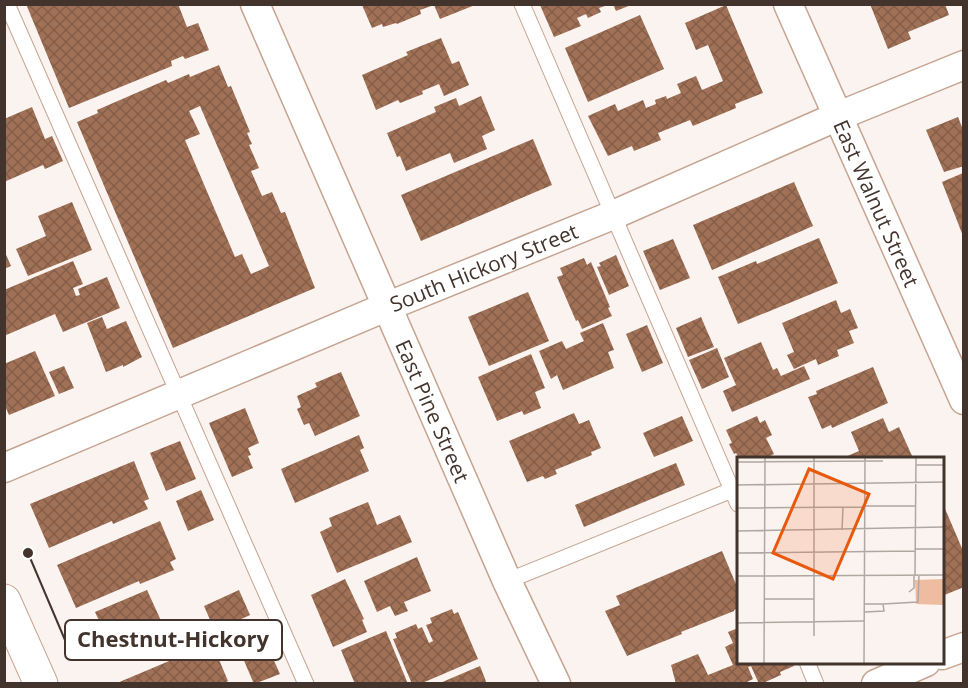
<svg xmlns="http://www.w3.org/2000/svg" width="968" height="688" viewBox="0 0 968 688" font-family="'Open Sans',sans-serif">
<style>
.building{fill:url(#building-cross-hatch);fill-rule:evenodd}
.lines{fill:none;stroke-linecap:round;stroke-linejoin:round}
.lane-casing{stroke:#c5a491;stroke-width:17}
.street-casing{stroke:#c5a491;stroke-width:31}
.secondary-casing{stroke:#c5a491;stroke-width:35}
.lane{stroke:#fff;stroke-width:15}
.street{stroke:#fff;stroke-width:28}
.secondary{stroke:#fff;stroke-width:33}
.labels{text-anchor:middle;dominant-baseline:central;stroke-width:6;stroke-linejoin:round;paint-order:stroke}
.street-label{font-size:21px;fill:#42342c;stroke:#fff}
.inset-road{fill:none;stroke:#b1a7a1;stroke-width:1.5}
.view{fill:#e8590c;fill-opacity:0.15;stroke:#e8590c;stroke-width:3}
.inset-edge{fill:none;stroke:#42342c;stroke-width:3}
.leader{fill:none;stroke:#42342c;stroke-width:2}
.callout-dot{fill:#42342c;stroke:#fff;stroke-width:2}
.callout{fill:#fff;stroke:#42342c;stroke-width:2}
.callout-label{font-size:22px;text-anchor:middle;font-weight:bold;fill:#42342c}
</style>
<defs>
<pattern id="building-cross-hatch" width="8" height="8" patternUnits="userSpaceOnUse" patternTransform="scale(1.5)"><rect width="8" height="8" fill="#a07157"/><path d="M0 0l8 8M0 8l8-8" fill="none" stroke="#845e48"/></pattern>
</defs>
<rect width="100%" height="100%" fill="#fbf3ef"/>
<!-- building -->
<g class="building">
<path d="M26 4H178L187 27 198 23 209 50 185 59 183 56 171 61 172 66 69 108Z"/>
<path d="M613 4H631V5L616 11Z"/>
<path d="M870 4H945L949 15 908 32 911 39 888 49Z"/>
<path d="M362 5H475L440 19 434 5 420 10 421 14 397 24 396 23 383 27 382 24 372 28Z"/>
<path d="M540 5H608L599 8 601 12 588 18 586 14 577 18 581 26 554 37Z"/>
<path d="M726 5 763 93 735 104 736 108 693 126 690 120 658 133 661 140 634 151 632 146 608 156 588 116 615 104 618 111 643 100 646 108 656 104 655 100 666 96 667 99 681 93 677 84 696 76 702 90 723 81 708 45 696 50 685 23Z"/>
<path d="M640 15 664 69 588 102 565 48Z"/>
<path d="M441 38 452 64 459 61 469 85 444 96 439 84 422 91 423 94 400 103 398 100 376 110 362 75 408 55 406 52Z"/>
<path d="M219 65 228 87 231 86 250 132 247 133 252 144 249 145 259 168 251 171 262 196 272 192 281 213 285 212 315 288 173 348 77 122 98 113 97 110 166 80 168 83 189 74 190 77ZM200 106 269 266 251 274 242 254 235 257 185 140 200 134 189 111Z"/>
<path d="M481 96 495 130 482 136 487 149 454 163 450 153 406 171 400 156 397 157 387 133 436 112 434 107 456 98 459 106Z"/>
<path d="M32 107 45 139 52 136 63 161 45 169 43 165 4 182V119Z"/>
<path d="M958 117 962 127 964 126V166L944 172 926 130Z"/>
<path d="M533 139 552 185 421 241 401 195Z"/>
<path d="M963 173V236L942 182Z"/>
<path d="M794 182 813 226 712 270 693 225Z"/>
<path d="M72 202 92 250 28 276 16 249 46 236 38 216Z"/>
<path d="M819 238 838 283 738 324 718 277 756 261 757 264Z"/>
<path d="M673 239 690 278 660 290 643 251Z"/>
<path d="M4 250 11 266 4 269Z"/>
<path d="M616 255 629 286 609 295 597 267 601 266 599 263Z"/>
<path d="M584 258 587 265 591 262 610 307 608 308 612 316 582 329 578 320 576 321 557 277 563 275 560 268Z"/>
<path d="M73 261 83 284 73 288 76 296 80 295 78 289 107 277 120 308 63 332 55 314 4 336V290Z"/>
<path d="M528 292 549 341 489 366 468 317Z"/>
<path d="M836 300 841 313 850 309 858 328 849 331 854 343 837 350 839 356 818 365 816 359 794 369 787 355 794 352 782 323Z"/>
<path d="M102 317 107 329 126 321 142 357 123 367V365L106 372 87 323Z"/>
<path d="M701 317 714 347 688 357 676 328Z"/>
<path d="M603 323 614 350 608 352 614 368 563 390 557 375 551 379 539 351 562 341 566 349 584 341 580 333Z"/>
<path d="M647 325 663 363 642 372 626 334Z"/>
<path d="M761 342 773 370 777 368 781 376 804 366 810 379 732 412 723 391 736 385 724 358Z"/>
<path d="M717 348 729 377 702 389 689 360Z"/>
<path d="M35 351 55 396 9 415 4 404V364Z"/>
<path d="M531 354 545 388 535 392 541 408 524 415 522 411 497 421 478 377Z"/>
<path d="M64 366 74 388 59 394 49 372Z"/>
<path d="M873 367 888 403 832 428 831 425 822 429 808 397 817 394 816 391Z"/>
<path d="M341 372 360 416 315 436 309 423 304 425 297 409 301 407 297 396 317 387 315 383Z"/>
<path d="M245 408 259 443 248 448 251 455 248 456 253 468 232 477 209 423Z"/>
<path d="M574 413 579 424 589 420 601 448 591 452 592 455 555 470 557 474 545 479 543 476 527 482 509 441Z"/>
<path d="M682 416 693 441 654 457 643 433Z"/>
<path d="M757 416 760 423 765 420 772 435 766 438 774 454 768 457 769 458H739L736 453 734 454 729 444 732 443 726 430Z"/>
<path d="M883 418 889 432 899 427 913 458H843L859 451 851 432Z"/>
<path d="M359 435 364 448 360 450 369 471 295 503 281 469Z"/>
<path d="M180 441 196 479 166 491 150 453Z"/>
<path d="M134 461 149 499 144 501 148 509 113 524 112 521 49 548 30 504Z"/>
<path d="M676 463 685 485 584 527 575 505Z"/>
<path d="M201 490 214 520 188 531 176 501Z"/>
<path d="M368 502 377 525 400 515 412 542 337 573 320 532 332 526 329 518Z"/>
<path d="M943 504 964 553V587L942 596Z"/>
<path d="M160 521 176 559 170 562 174 570 140 584 139 581 76 608 57 565Z"/>
<path d="M722 551 738 589V608L734 610V611L681 632 682 634 627 656 605 611 620 605 616 596Z"/>
<path d="M417 557 431 591 404 602 408 611 395 616 390 606 377 612 364 581Z"/>
<path d="M345 579 364 619 362 620 367 632 333 647 311 595Z"/>
<path d="M147 590 163 625 137 636 140 644 107 658 94 628 101 625 95 612Z"/>
<path d="M239 590 250 615 215 631 204 606Z"/>
<path d="M452 609 454 614 458 612 478 659 420 684H412L393 639 397 638 395 633 416 624 418 629 422 627 429 643 433 641 426 625 432 623 430 618Z"/>
<path d="M738 628V662H793L794 666 780 672 781 675 761 684H759L751 666 748 667 753 679 743 684H676L671 665 698 654 708 675 733 665 725 647 733 643 728 632Z"/>
<path d="M386 631 408 684H355L341 650Z"/>
<path d="M212 643 228 681 225 683H117Z"/>
<path d="M267 645 280 674 254 684 242 656Z"/>
<path d="M480 666 487 684H440V683Z"/>
</g>
<g class="lines">
<defs>
<g id="lane">
<path d="M7 4 306 684"/>
<path d="M522 4 738 504"/>
<path d="M507 581 732 490"/>
<path d="M807 662 816 684"/>
</g>
<g id="street">
<path id="s1" d="M255 4 507 581 556 684"/>
<path id="s2" d="M788 4 964 400"/>
<path id="s3" d="M4 468 386 307 613 215 836 117 964 65"/>
<path d="M942 655 964 647"/>
<path d="M876 684 926 662"/>
</g>
<path id="secondary" d="M4 601 41 684"/>
</defs>
<!-- lane casing -->
<use href="#lane" class="lane-casing"/>
<!-- street casing -->
<use href="#street" class="street-casing"/>
<!-- secondary casing -->
<use href="#secondary" class="secondary-casing"/>
<!-- lane -->
<use href="#lane" class="lane"/>
<!-- street -->
<use href="#street" class="street"/>
<!-- secondary -->
<use href="#secondary" class="secondary"/>
</g>
<g class="labels">
<!-- street labels -->
<g class="street-label">
<text stroke="none"><textPath href="#s2" startOffset="218">East Walnut Street</textPath></text>
<text stroke="none"><textPath href="#s3" startOffset="520">South Hickory Street</textPath></text>
<text stroke="none"><textPath href="#s1" startOffset="444">East Pine Street</textPath></text>
</g>
</g>
<!-- overview -->
<g transform="translate(737 457)">
<rect width="207" height="207" fill="#fbf3ef"/>
<path d="M207 122V148L179 147 178 123Z" fill="#eebca0"/>
<path class="inset-road" d="M0 5 146 4M179 8H207M0 28 207 25M128 49H179M0 51 128 50M105 73 106 50M0 74 207 70M178 92H207M0 96 178 94M178 118 179 0M0 119 207 118M172 135 177 131V118M27 142H77M146 147 181 145 182 118M128 155 147 154 146 147H128M0 166 128 164M77 179V0M27 207 28 0M127 207 128 0"/>
<path class="view" d="M72 12 132 37 96 122 36 96Z"/>
<rect width="207" height="207" class="inset-edge"/>
</g>
<!-- callouts -->
<path class="leader" d="M28 553L65 640"/>
<circle class="callout-dot" cx="28" cy="553" r="6"/>
<rect class="callout" x="65" y="620" width="217" height="40" rx="6"/>
<g class="callout-label">
<text x="173" y="647">Chestnut-Hickory</text>
</g>
<!-- border -->
<rect width="968" height="688" fill="none" stroke="#42342c" stroke-width="12"/>
</svg>
